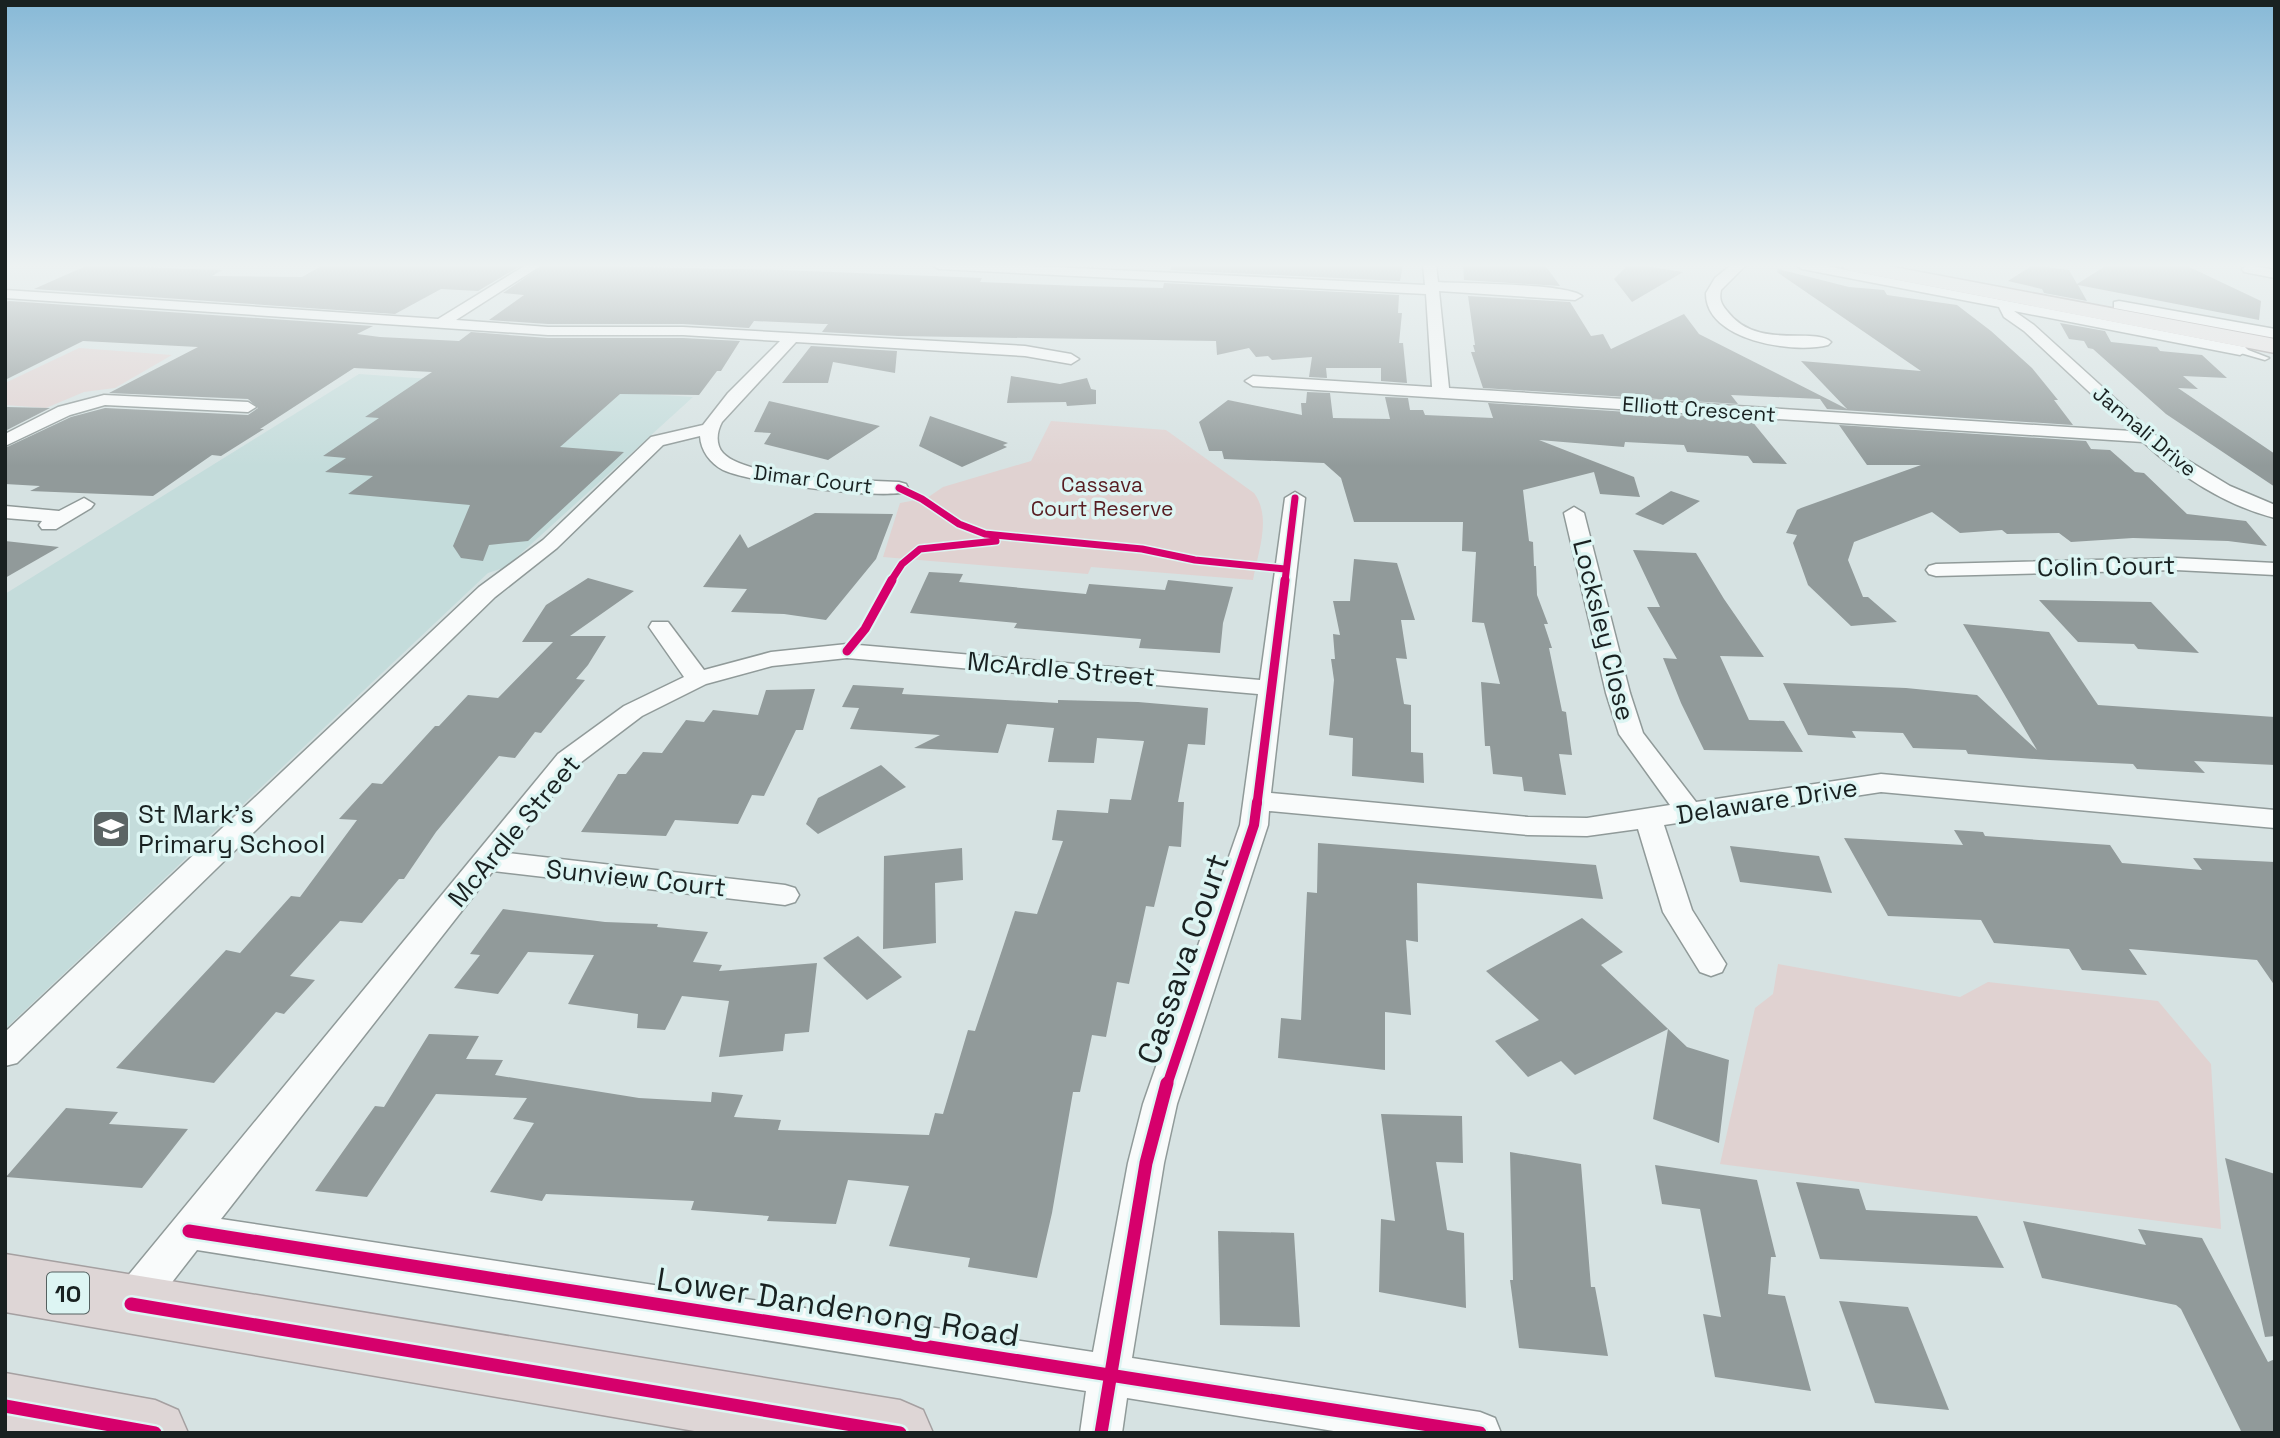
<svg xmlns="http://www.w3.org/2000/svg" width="2280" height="1438" viewBox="0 0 2280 1438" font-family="'Space Grotesk',sans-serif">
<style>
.built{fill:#c4dcdb}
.green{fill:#e0d2d1}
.building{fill:#919a9a}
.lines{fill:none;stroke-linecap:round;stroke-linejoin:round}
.lane-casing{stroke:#909a99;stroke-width:3}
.street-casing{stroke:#909a99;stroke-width:3}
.primary-casing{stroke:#a5a0a1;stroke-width:3}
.highway-casing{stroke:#a5a0a1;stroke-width:3}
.lane{fill:#f9fbfb;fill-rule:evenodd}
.street{fill:#f9fbfb;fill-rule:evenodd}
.primary{fill:#e9e5e5;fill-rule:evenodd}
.highway{fill:#ded6d6;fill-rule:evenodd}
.cycleway-far3-casing{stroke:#ddf5f3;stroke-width:10}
.cycleway-far2-casing{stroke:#ddf5f3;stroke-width:13}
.cycleway-far1-casing{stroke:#ddf5f3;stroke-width:15}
.cycleway-casing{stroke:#ddf5f3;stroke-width:18}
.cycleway-far3{stroke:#d6006c;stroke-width:7}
.cycleway-far2{stroke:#d6006c;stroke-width:9}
.cycleway-far1{stroke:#d6006c;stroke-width:10}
.cycleway{stroke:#d6006c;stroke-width:13}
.labels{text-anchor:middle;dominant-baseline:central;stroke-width:7;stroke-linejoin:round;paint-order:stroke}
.far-street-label{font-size:21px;fill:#192121;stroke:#ddf5f3}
.far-park-label{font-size:21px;fill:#581d22;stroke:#ddf5f3}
.shield{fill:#ddf5f3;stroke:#546160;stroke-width:2}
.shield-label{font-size:24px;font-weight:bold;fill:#192121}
.street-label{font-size:26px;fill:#192121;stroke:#ddf5f3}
.poi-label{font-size:26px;fill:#192121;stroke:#ddf5f3;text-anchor:start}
.near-street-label{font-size:32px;fill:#192121;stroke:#ddf5f3}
</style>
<rect width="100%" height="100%" fill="#d6e2e2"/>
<!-- built -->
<path class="built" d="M359 374 693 397 506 567 488 573 5 1029V594Z"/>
<!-- green -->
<g class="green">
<path d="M79 348 172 355 115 388 84 392 46 408 5 405V383Z"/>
<path d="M1051 421 1166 430 1254 493C1272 517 1258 552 1253 580L1091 567 1088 574 883 557 900 503 927 498 943 487 1031 461Z"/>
<path d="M1778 964 1960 997 1988 982 2158 1001 2211 1064 2221 1229 1720 1164 1755 1008 1773 994Z"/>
</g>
<!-- building -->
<g class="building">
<path d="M88 265 222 270 212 276 302 277 323 265H522L478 291 441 289 395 314 34 289Z"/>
<path d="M544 265 783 270 982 278 980 282 1081 286 1163 288 1164 283 1399 295 1398 313H1402L1399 343H1403L1407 383 1381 381V368H1326L1327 378 1309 377 1312 357 1272 360 1268 356 1256 357 1249 348 1217 355 1216 341 898 336 822 332 828 324H823L754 321 749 328 683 324H548L489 320 524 295 503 293Z"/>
<path d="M1172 265H1403L1400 281 1170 270Z"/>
<path d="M1463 265H1545L1560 286 1464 280Z"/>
<path d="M1628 265H1640L1683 272 1632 302 1614 279Z"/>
<path d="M2033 265 2069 270 2077 284 2107 265H2185L2261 301 2259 320 2078 285 2087 301 2044 293 2042 289 2008 281Z"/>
<path d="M1778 269 1849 287 1884 290 1887 295 1957 305 1991 331 2032 368 2058 400H2054L2073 425 1827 409 1820 399 1731 395 1738 404 1483 388 1471 352H1475L1473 345H1475L1468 296 1570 302 1591 336 1603 334 1611 349 1684 314 1699 334 1847 409 1801 361 1921 371 1777 272Z"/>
<path d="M9 301 373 326 357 334 380 337 459 341 471 332 548 338H683L740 341 721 371H717L699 395 620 394 560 447 624 452 528 541 489 545 483 561 461 558 453 546 470 505 348 494 373 476 325 472 346 458 323 456 379 418 365 417 432 372 354 368 260 429H264L221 456 212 455 153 496 30 491 40 486 5 484V448L71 417 105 408 248 415 258 408 248 399 109 393 198 347 83 341 5 380V302Z"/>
<path d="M2060 323 2105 331 2111 342 2157 347 2160 351 2202 355 2227 378 2183 376 2198 389 2178 388 2275 454V487L2166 414 2093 349 2088 348 2084 341 2069 339Z"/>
<path d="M811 346 897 351 895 373 833 362 828 383H782Z"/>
<path d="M1011 376 1060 384 1087 378 1091 389 1096 390V404L1067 406 1066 402 1007 403Z"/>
<path d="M1307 392 1330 393 1333 418 1390 419 1385 397 1408 398 1410 410H1423L1425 415 1493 418 1488 403 1751 420 1787 464 1753 463 1748 456 1687 452 1684 445 1625 442 1624 447 1539 440 1634 477 1640 497 1600 494 1594 472 1523 490 1529 541 1533 542 1534 566H1536L1537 595 1548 624H1544L1552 648H1549L1562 711 1566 712 1572 755 1559 754 1566 795 1524 791 1522 777 1493 774 1490 746H1485L1481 682 1500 684 1484 623 1472 622 1476 552 1462 551 1463 522H1354L1341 478 1324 463 1224 459 1222 451H1209L1199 422 1228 400 1302 415 1301 403H1306Z"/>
<path d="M769 401 880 426 828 460 764 444 771 433 754 432Z"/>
<path d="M5 407 50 408 5 431Z"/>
<path d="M930 416 1008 443 1003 445 1007 447 962 467 919 446Z"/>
<path d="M1839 425 2086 441 2091 449 2110 450 2135 472 2144 473 2187 514 2246 521 2267 546 2228 541 2133 538 2071 542 2059 533 2007 534 2002 530 1960 533 1932 512 1854 542 1848 560 1863 597H1868L1897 622 1851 626 1808 585 1793 543 1797 535 1786 533 1797 510 1801 508 1921 465H1867Z"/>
<path d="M1671 491 1700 501 1663 525 1635 514Z"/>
<path d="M815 513 893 514 876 559 826 620 784 614 731 612 747 589 703 587 740 534 748 548Z"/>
<path d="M5 541 59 547 5 578Z"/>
<path d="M1633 550 1696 553 1724 599 1764 657 1720 656 1749 720 1784 721 1803 752 1704 750 1681 703 1663 658 1677 659 1647 607H1660Z"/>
<path d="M1354 559 1397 563 1415 620H1401L1407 659 1396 658 1404 704 1411 705V752L1423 753 1424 783 1352 776 1353 738 1329 735 1334 680 1331 659H1335L1333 634 1340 635 1333 601H1350Z"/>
<path d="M929 572 963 574 959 582 1086 594 1089 584 1165 590 1168 580 1233 587 1223 623 1220 653 1139 648 1141 639 1014 628 1017 623 910 613Z"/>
<path d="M588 578 634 591 570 636H606L588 665 576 679 585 680 541 733 535 732 515 758 499 756 436 832 404 879H399L362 923 340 921 290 976 315 980 284 1014 276 1012 214 1083 116 1068 226 950 240 953 291 896 300 897 357 820 339 819 372 783 382 784 435 726H439L468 695 498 698 553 642H522L546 605Z"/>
<path d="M2039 600 2151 602 2199 653 2138 649 2134 644 2078 642Z"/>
<path d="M1963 624 2049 632 2098 705 2275 717V765L2194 761 2205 773 2137 769 2133 764 2049 760 1968 754 1966 750 1913 748 1903 733 1852 731 1856 738 1808 735 1783 683 1906 688 1977 695 2037 750Z"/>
<path d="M853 685 904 688 902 694 1058 703V700L1138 702 1208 708 1205 745 1188 744 1178 802H1184L1181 847 1169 846 1154 907 1146 906 1129 984 1117 982 1106 1037 1092 1035 1080 1092H1073L1052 1213 1037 1278 968 1267 970 1258 889 1246 909 1186 848 1180 836 1224 767 1221 769 1216 691 1210 694 1201 546 1194 542 1201 490 1192 534 1123 513 1119 527 1098 436 1094 367 1197 315 1191 375 1106 384 1107 429 1034 479 1036 466 1059 503 1060 495 1075 639 1098 711 1102 712 1092 743 1095 734 1117 781 1120 778 1130 929 1135 935 1113 943 1114 968 1030 975 1031 1015 911 1037 914 1063 841 1052 840 1057 810 1108 813 1110 799 1131 800 1144 741 1097 738 1094 763 1048 762 1054 728 1007 724 998 753 914 748 940 735 850 729 859 708 842 707Z"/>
<path d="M815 689 803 730H796L764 796 752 795 738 824 675 820 666 836 581 832 618 774H626L643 752 662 753 686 720 704 722 713 710 758 715 766 690Z"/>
<path d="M881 765 906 787 818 834 806 824 818 798Z"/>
<path d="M1954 830 1983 832 1985 836 2110 845 2122 863 2202 870 2193 858 2275 862V986L2257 960 2129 949 2147 975 2082 970 2069 949 1994 943 1981 920 1888 916 1844 838 1963 845Z"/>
<path d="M1318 843 1596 865 1603 899 1417 883 1418 942 1406 940 1411 1015 1385 1012V1070L1278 1058 1281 1018 1301 1020 1307 892 1317 893Z"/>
<path d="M1730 846 1819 856 1832 893 1740 882Z"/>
<path d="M962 848 963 880 935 883 936 943 883 949 884 856Z"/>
<path d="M503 909 605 922 658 924 657 927 708 932 693 962 722 965 719 971 817 963 809 1032 785 1034 783 1051 719 1057 729 1001 682 996 665 1030 637 1028 638 1014 568 1004 594 955 528 952 498 994 454 988 480 955 470 954Z"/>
<path d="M1582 918 1623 952 1601 965 1687 1047 1729 1060 1719 1143 1653 1119 1668 1029 1575 1075 1561 1061 1528 1077 1495 1041 1539 1020 1486 971Z"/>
<path d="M858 936 902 977 867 1000 823 958Z"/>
<path d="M66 1108 118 1112 109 1124 188 1129 142 1188 6 1177Z"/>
<path d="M1381 1114 1462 1116 1463 1163 1436 1162 1447 1230 1464 1233 1466 1308 1379 1292 1381 1219 1395 1221Z"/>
<path d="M1510 1152 1581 1164 1591 1287H1595L1608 1356 1519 1348 1510 1280H1513Z"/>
<path d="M2225 1158 2275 1174V1336L2265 1337Z"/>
<path d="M1655 1165 1757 1180 1776 1257H1771L1768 1294 1785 1296 1811 1391 1715 1377 1703 1314 1721 1317 1700 1209 1662 1204Z"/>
<path d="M1796 1182 1859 1189 1866 1210 1977 1216 2004 1268 1820 1259Z"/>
<path d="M2023 1221 2146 1245 2138 1229 2202 1238 2268 1362 2275 1359V1433H2242L2181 1309 2176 1305 2042 1278Z"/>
<path d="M1218 1231 1294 1233 1300 1327 1220 1325Z"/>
<path d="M1839 1301 1908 1307 1949 1410 1875 1403Z"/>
</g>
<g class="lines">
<defs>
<path id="lane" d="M2237 348H2243L2269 358 2265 360 2237 352Z"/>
<g id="street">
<path d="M526 265H542L456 320 548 327H683L1025 346 1071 354 1079 359 1071 364 1025 356 796 342 722 422C717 431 715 444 723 453 747 479 862 480 899 482L906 484 908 488 906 492C877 499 751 483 723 470 710 463 701 451 700 436L663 445 557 548 495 597 17 1063 5 1066V1032L479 587 543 540 651 437 703 425 728 393 780 341 683 335H548L5 298V290L438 319Z"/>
<path d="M932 265H1010L1425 285 1423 265H1436L1438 282C1464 284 1567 283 1582 296L1575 300 1439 291 1449 388 2131 431 2024 331 2004 317 1999 307 1802 269 1795 265H1821L2245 347 2248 350 2240 355 2014 311 2034 325 2174 452 2230 486 2275 505V518C2227 506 2178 475 2143 442L1253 386 1245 381 1253 376 1432 387 1426 294 939 269Z"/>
<path d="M1731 265H1746L1721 290C1719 299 1721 304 1727 311 1757 351 1814 326 1831 342L1828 345C1794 354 1705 341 1706 293L1715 278Z"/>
<path d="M2249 265 2275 270V278L2244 272 2242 269Z"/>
<path d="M2119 301 2275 329V338L2114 308V302Z"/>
<path d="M104 395 248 402 256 407 248 412 105 405 70 415 5 446V434L58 407Z"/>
<path d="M1295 492 1305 498 1271 793 1528 817 1587 818 1670 805 1619 734 1606 693 1564 513 1574 507 1584 513 1630 693 1643 733 1696 802 1881 774 2275 810V828L1881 792 1664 825 1692 910 1726 964 1722 972 1711 976 1700 972 1663 912 1638 829 1587 836 1528 835 1269 811 1268 825 1177 1104 1164 1163 1132 1358 1480 1412 1495 1418 1501 1433H1346L1127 1398 1122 1433H1080L1086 1391 197 1250 145 1317 131 1322 117 1317 112 1303 117 1289 558 754 624 706 684 677 649 627 652 622H668L704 670 771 652 847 644 1260 680 1285 498ZM847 658 1258 694 1240 825 1143 1104 1128 1163 1093 1352 221 1219 493 871 785 905 795 902 799 895 795 888 785 885 507 853 576 766 642 716 706 684 772 666Z"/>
<path d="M84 498 94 504 91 508 56 529H42L39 525 42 521 5 518V506L59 511Z"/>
<path d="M2176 558 2275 563V575L2176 570 1936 576 1929 574 1926 570 1929 566 1936 564Z"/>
</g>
<path id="primary" d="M1842 265H1883L2275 339V353L1852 271 1845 269Z"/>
<g id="highway">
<path d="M5 1254 900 1400 923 1410 933 1433H706L5 1312Z"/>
<path d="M5 1373 155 1400 178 1410 188 1433H5Z"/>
</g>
</defs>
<!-- lane casing -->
<use href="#lane" class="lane-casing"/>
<!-- street casing -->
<use href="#street" class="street-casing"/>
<!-- primary casing -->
<use href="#primary" class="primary-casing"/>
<!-- highway casing -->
<use href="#highway" class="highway-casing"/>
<!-- lane -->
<use href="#lane" class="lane"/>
<!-- street -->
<use href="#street" class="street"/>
<!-- primary -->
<use href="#primary" class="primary"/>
<!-- highway -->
<use href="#highway" class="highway"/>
<defs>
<g id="cycleway-far3">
<path d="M899 488 922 499 959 524 985 534 1142 549 1195 560 1285 569"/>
<path d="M891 581 902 564 920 549 996 541"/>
<path d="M1285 581 1295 498"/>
</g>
<g id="cycleway-far2">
<path d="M847 651 865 629 892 580"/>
<path d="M1257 804 1285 580"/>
</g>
<path id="cycleway-far1" d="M1167 1085 1254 825 1257 802"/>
<g id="cycleway">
<path d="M189 1231 1480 1433"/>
<path d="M131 1304 900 1433"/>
<path d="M5 1406 155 1433"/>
<path d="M1101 1433 1146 1163 1167 1083"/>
</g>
</defs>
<!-- cycleway-far3 casing -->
<use href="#cycleway-far3" class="cycleway-far3-casing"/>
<!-- cycleway-far2 casing -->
<use href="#cycleway-far2" class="cycleway-far2-casing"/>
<!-- cycleway-far1 casing -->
<use href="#cycleway-far1" class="cycleway-far1-casing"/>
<!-- cycleway casing -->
<use href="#cycleway" class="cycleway-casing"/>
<!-- cycleway-far3 -->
<use href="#cycleway-far3" class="cycleway-far3"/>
<!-- cycleway-far2 -->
<use href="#cycleway-far2" class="cycleway-far2"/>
<!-- cycleway-far1 -->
<use href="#cycleway-far1" class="cycleway-far1"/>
<!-- cycleway -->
<use href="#cycleway" class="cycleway"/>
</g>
<!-- sky -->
<linearGradient id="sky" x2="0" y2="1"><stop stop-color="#87b9d7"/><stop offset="0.57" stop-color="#edf2f2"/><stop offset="1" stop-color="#edf2f2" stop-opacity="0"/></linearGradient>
<rect width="2280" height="466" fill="url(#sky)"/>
<!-- icons -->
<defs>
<symbol id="school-square" viewBox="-11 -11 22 22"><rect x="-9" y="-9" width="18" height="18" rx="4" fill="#5b6565" stroke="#ddf5f3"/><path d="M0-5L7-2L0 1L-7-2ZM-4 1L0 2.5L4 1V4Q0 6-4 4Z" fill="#fff"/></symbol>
</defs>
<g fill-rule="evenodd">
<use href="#school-square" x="89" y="807" width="44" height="44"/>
</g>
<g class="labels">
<!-- far-street labels -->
<g class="far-street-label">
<text transform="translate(1699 409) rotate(4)">Elliott Crescent</text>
<text transform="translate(2145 431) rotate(40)">Jannali Drive</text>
<text transform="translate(813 479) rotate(7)">Dimar Court</text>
</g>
<!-- far-park labels -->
<g class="far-park-label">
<text x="1102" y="484">Cassava<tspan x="1102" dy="24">Court Reserve</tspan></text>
</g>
<!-- shield labels -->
<rect class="shield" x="47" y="1272.5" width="42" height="41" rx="5"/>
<g class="shield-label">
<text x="68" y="1293">10</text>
</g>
<!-- street labels -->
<g class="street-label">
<text transform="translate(2106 566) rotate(-1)">Colin Court</text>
<text transform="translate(1604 630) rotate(76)">Locksley Close</text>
<text transform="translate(1061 669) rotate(5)">McArdle Street</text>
<text transform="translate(1767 801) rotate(-9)">Delaware Drive</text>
<text transform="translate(514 831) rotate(-50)">McArdle Street</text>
<text transform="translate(636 878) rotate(6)">Sunview Court</text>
</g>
<!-- poi labels -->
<g class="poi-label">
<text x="138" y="814">St Mark's<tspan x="138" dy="30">Primary School</tspan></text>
</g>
<!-- near-street labels -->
<g class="near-street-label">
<text transform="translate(1183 959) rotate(-71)">Cassava Court</text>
<text transform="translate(838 1307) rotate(9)">Lower Dandenong Road</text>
</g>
</g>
<!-- border -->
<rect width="2280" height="1438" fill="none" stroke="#192121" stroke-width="14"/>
</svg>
